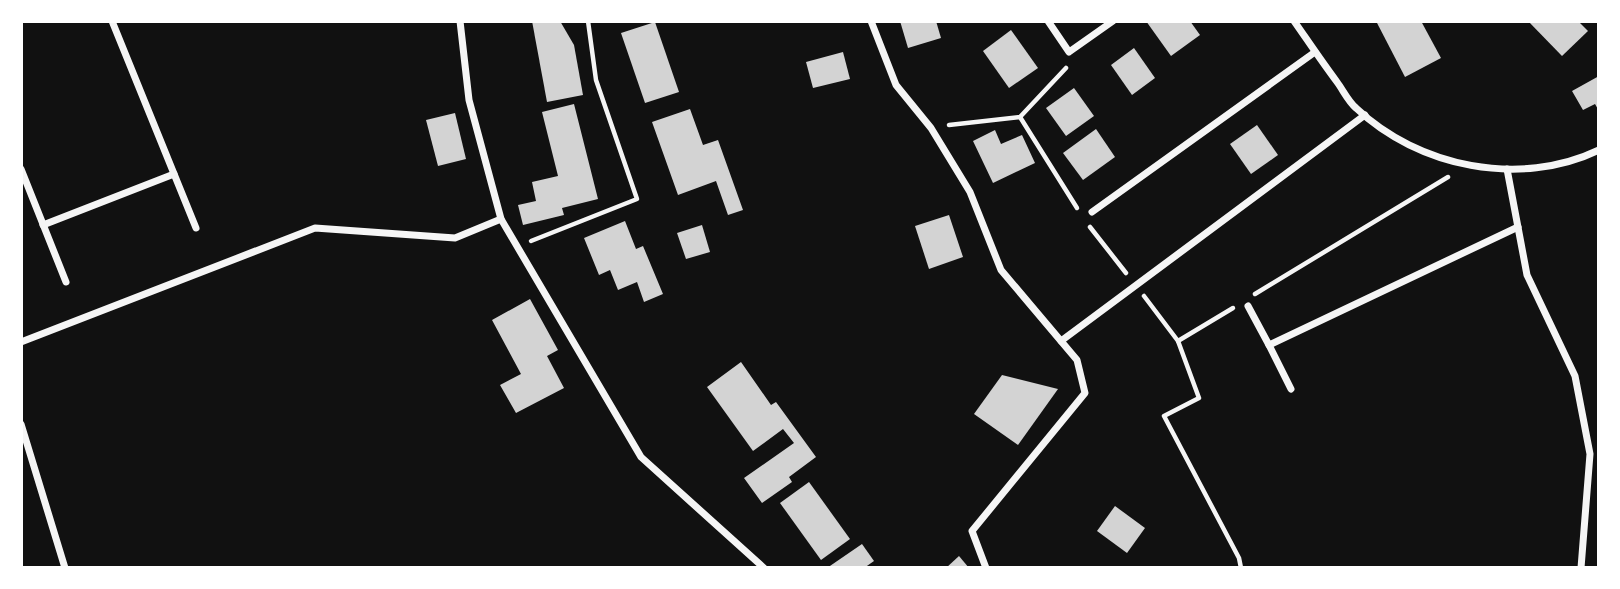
<svg xmlns="http://www.w3.org/2000/svg" width="1620" height="589" viewBox="0 0 1620 589" font-family="'Space Grotesk',sans-serif">
<style>
.building{fill:#d3d3d3}
.lines{fill:none;stroke-linecap:round;stroke-linejoin:round}
.path{stroke:#f5f5f5;stroke-width:4.5}
.minor{stroke:#f5f5f5;stroke-width:7}
</style>
<rect width="100%" height="100%" fill="#111"/>
<!-- building -->
<g class="building">
<path d="M532 21H560L574 45 583 95 547 102Z"/>
<path d="M900 21H936L941 38 908 48Z"/>
<path d="M1146 21H1190L1200 35 1171 56Z"/>
<path d="M1376 21H1421L1441 58 1405 77Z"/>
<path d="M1528 21H1578L1588 31 1562 56Z"/>
<path d="M655 22 679 92 645 103 621 33Z"/>
<path d="M1011 30 1038 68 1009 88 983 51Z"/>
<path d="M1134 48 1155 78 1132 95 1111 65Z"/>
<path d="M843 52 850 79 813 88 806 62Z"/>
<path d="M1599 76V111L1595 104 1583 110 1572 91Z"/>
<path d="M1074 88 1094 116 1066 136 1046 108Z"/>
<path d="M574 104 598 199 562 208 564 215 523 225 518 205 536 201 532 182 558 176 542 112Z"/>
<path d="M690 109 703 145 718 140 743 210 728 215 716 181 678 195 652 122Z"/>
<path d="M455 113 466 159 438 166 426 120Z"/>
<path d="M1257 125 1278 155 1251 174 1230 144Z"/>
<path d="M1096 129 1115 157 1083 180 1063 153Z"/>
<path d="M995 130 1001 144 1022 135 1035 163 993 183 973 141Z"/>
<path d="M949 215 963 257 929 269 915 226Z"/>
<path d="M625 221 636 249 643 246 663 294 644 302 637 282 618 290 610 270 599 275 584 238Z"/>
<path d="M702 225 710 252 686 259 677 233Z"/>
<path d="M530 299 558 350 547 356 564 388 516 413 500 385 521 374 492 320Z"/>
<path d="M741 362 771 405 776 402 816 457 789 477 792 482 762 503 744 478 794 443 783 429 753 451 707 387Z"/>
<path d="M1002 375 1058 389 1018 445 974 414Z"/>
<path d="M809 482 850 539 821 560 780 503Z"/>
<path d="M1115 506 1145 528 1127 553 1097 531Z"/>
<path d="M862 544 874 561 864 568H827Z"/>
<path d="M959 556 969 568H946Z"/>
</g>
<g class="lines">
<!-- path -->
<g class="path">
<path d="M1020 117 1077 208"/>
<path d="M949 125 1020 117 1066 68"/>
<path d="M1090 227 1126 273"/>
<path d="M531 241 637 199 596 80 588 21"/>
<path d="M1255 294 1448 177"/>
<path d="M1144 296 1178 341 1199 398 1164 416 1239 558 1241 568"/>
<path d="M1178 341 1233 308"/>
</g>
<!-- minor -->
<g class="minor">
<path d="M112 21 196 228"/>
<path d="M460 21 469 100 501 219 641 457 764 568"/>
<path d="M871 21 896 85 931 128 970 192 1001 270 1077 360 1085 393 972 531 986 568"/>
<path d="M1048 21 1069 52 1113 21"/>
<path d="M1294 21C1308 41 1322 62 1337 82 1343 90 1348 101 1356 108 1418 167 1520 188 1599 150"/>
<path d="M21 169 66 282"/>
<path d="M1507 169 1527 275 1575 376 1590 454 1581 568"/>
<path d="M1092 212 1315 52"/>
<path d="M43 225 174 174"/>
<path d="M1248 306 1269 345"/>
<path d="M1061 341 1365 115"/>
<path d="M21 342 315 228 455 238 501 219"/>
<path d="M1291 389 1269 345 1518 227"/>
<path d="M21 424 65 568"/>
</g>
</g>
<!-- border -->
<rect width="1620" height="589" fill="none" stroke="#ffffff" stroke-width="46"/>
</svg>
